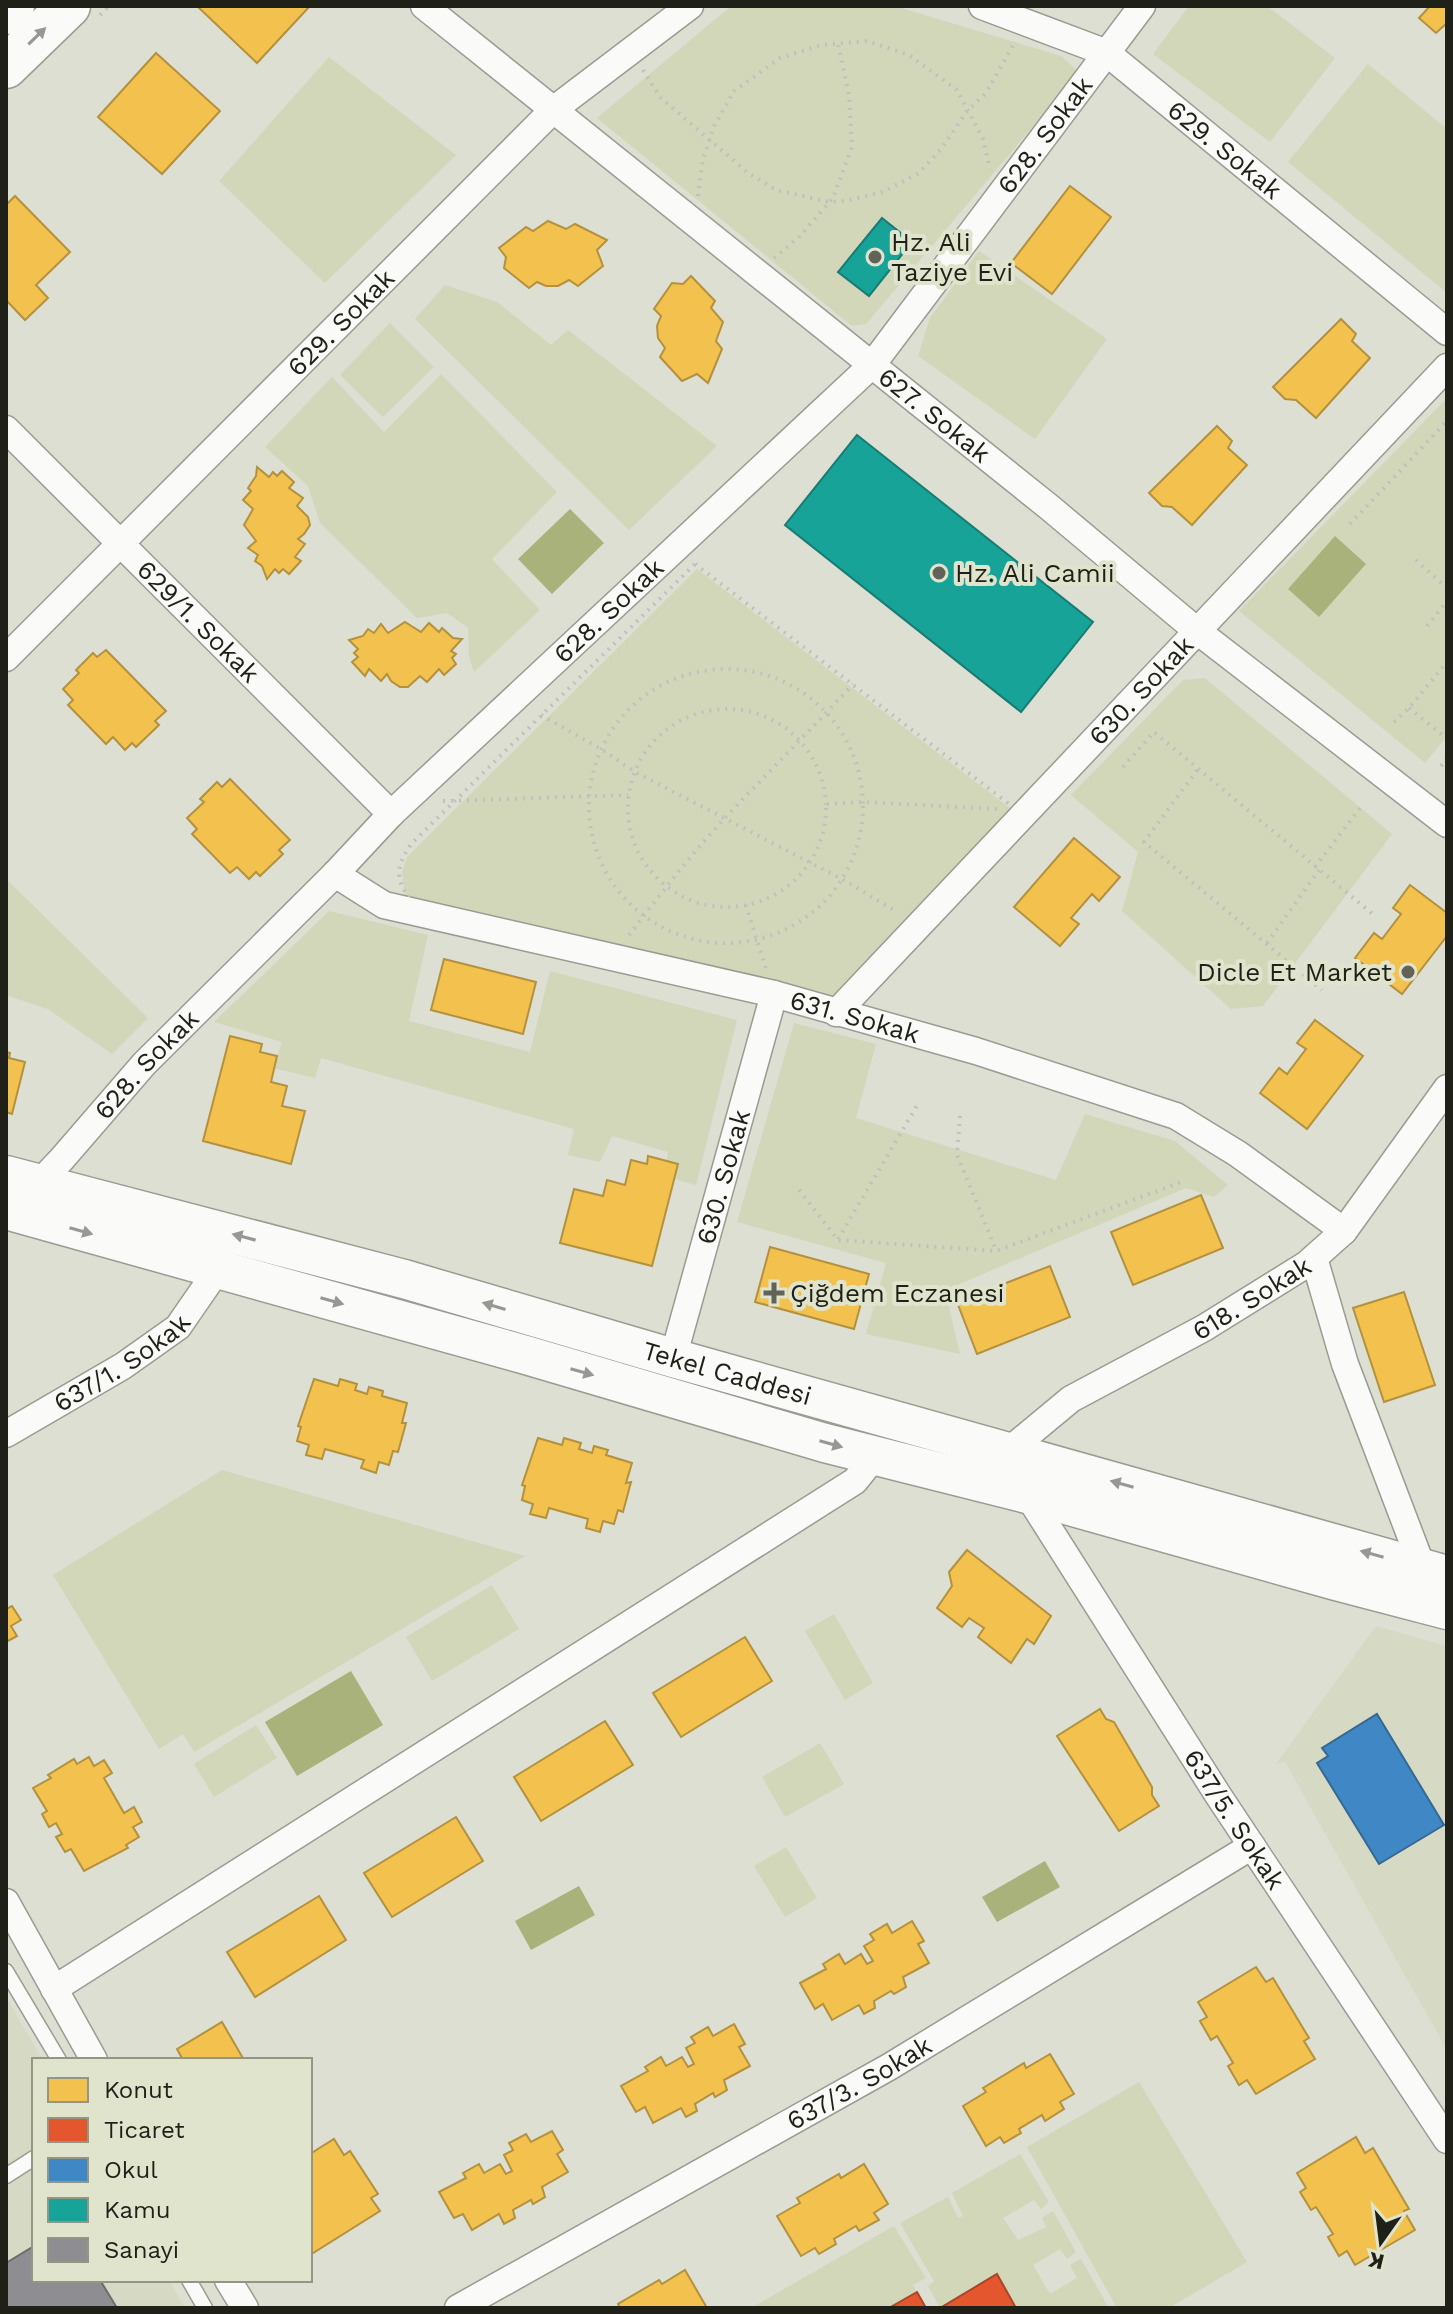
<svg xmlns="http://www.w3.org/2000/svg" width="1453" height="2314" viewBox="0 0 1453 2314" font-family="'Work Sans',sans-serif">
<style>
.built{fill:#d6dac4}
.green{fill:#d2d7b9}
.water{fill:#aab27b}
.homes{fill:#f2c14e;stroke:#b3913e;stroke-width:2}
.shops{fill:#e4572e;stroke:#a94627;stroke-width:2}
.schools{fill:#3f88c5;stroke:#356991;stroke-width:2}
.public{fill:#17a398;stroke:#197c72;stroke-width:2}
.industry{fill:#8d8d92;stroke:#6c6c6d;stroke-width:2}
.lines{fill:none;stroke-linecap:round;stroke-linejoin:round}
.lane-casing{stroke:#999c92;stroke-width:17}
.street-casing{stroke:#999c92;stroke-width:29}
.secondary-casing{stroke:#999c92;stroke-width:41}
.primary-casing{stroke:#999c92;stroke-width:45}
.path{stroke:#c0c1bd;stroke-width:4;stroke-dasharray:2 6;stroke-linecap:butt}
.lane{stroke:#fafaf8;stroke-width:14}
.street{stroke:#fafaf8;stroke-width:26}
.secondary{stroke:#fafaf8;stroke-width:38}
.primary{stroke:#fafaf8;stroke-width:42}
.oneway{fill:#979893}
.poi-dot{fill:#616359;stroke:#e0e4cd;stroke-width:3}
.labels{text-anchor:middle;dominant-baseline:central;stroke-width:8;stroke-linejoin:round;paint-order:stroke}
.street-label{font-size:26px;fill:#1f2018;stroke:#e0e4cd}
.poi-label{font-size:26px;fill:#1f2018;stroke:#e0e4cd;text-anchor:start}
</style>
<rect width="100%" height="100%" fill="#dcdfd2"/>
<!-- built -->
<g class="built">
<path d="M1376 1626 1447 1646V2050L1285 1762 1276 1764Z"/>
<path d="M6 1997 43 2060H34V2280H169L185 2308H6Z"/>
</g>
<!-- green -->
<g class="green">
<path d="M731 6 898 7 1061 56 1079 72 866 324 852 326 597 118Z"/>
<path d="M1189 6H1267L1335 58 1270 142 1153 54Z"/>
<path d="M329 57 456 155 325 283 219 181Z"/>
<path d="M1368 64 1447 129V293L1288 162Z"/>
<path d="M979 251 1107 339 1035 439 918 356 930 318Z"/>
<path d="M445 285 497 302 551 345 568 330 717 446 629 530 415 319Z"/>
<path d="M390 323 434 367 383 417 340 375Z"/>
<path d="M441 374 557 492 492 559 540 610 474 672 469 656 468 628 447 613 417 618 320 523 308 486 265 447 332 377 384 432Z"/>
<path d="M1447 398V736L1425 763 1239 611Z"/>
<path d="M697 569 1011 809 835 998 405 897 402 872 407 857Z"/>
<path d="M1205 678 1392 834 1263 1006 1231 1009 1122 911 1138 852 1071 795 1183 680Z"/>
<path d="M6 879 148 1018 112 1054 48 1009 6 995Z"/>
<path d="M329 911 428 935 409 1021 530 1052 550 971 737 1020 696 1185 664 1176 668 1152 612 1136 600 1162 568 1155 574 1129 321 1058 315 1078 273 1068 282 1042 214 1022Z"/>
<path d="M794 1023 876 1044 856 1118 1056 1180 1085 1114 1175 1141 1228 1185 1214 1197 1186 1188 945 1290 960 1354 866 1334 886 1263 737 1222Z"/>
<path d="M222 1470 525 1556 194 1752 183 1734 159 1749 53 1575Z"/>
<path d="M492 1585 519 1629 432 1681 406 1637Z"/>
<path d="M834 1614 873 1683 845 1700 805 1631Z"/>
<path d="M256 1725 277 1758 214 1797 194 1764Z"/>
<path d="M820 1743 844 1784 785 1817 762 1777Z"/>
<path d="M786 1847 817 1898 785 1917 754 1866Z"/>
<path d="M1139 2082 1247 2262 1169 2308H1117L1027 2147Z"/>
<path d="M1020 2154 1049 2202 1041 2209 1034 2200 1003 2218 1018 2240 1046 2227 1042 2218 1053 2211 1076 2252 1067 2259 1060 2249 1033 2265 1050 2294 1077 2278 1070 2265 1081 2259 1109 2308H1016L996 2275 940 2308 928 2286 934 2281 900 2223 948 2197 958 2218 963 2216 952 2193Z"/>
<path d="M894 2226 926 2278 913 2285 917 2292 889 2308H751Z"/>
</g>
<!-- water -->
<g class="water">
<path d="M570 509 604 543 552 594 518 559Z"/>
<path d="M1335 536 1366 564 1319 617 1288 589Z"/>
<path d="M351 1671 383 1725 297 1776 265 1722Z"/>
<path d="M1045 1861 1060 1887 997 1922 982 1897Z"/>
<path d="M579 1886 595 1915 531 1950 515 1921Z"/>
</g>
<!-- homes -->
<g class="homes">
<path d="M197 6H310L257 63Z"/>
<path d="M1430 6H1447V23L1436 33 1419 18Z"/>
<path d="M156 53 220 111 162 174 98 117Z"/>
<path d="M1070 186 1111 217 1052 294 1011 263Z"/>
<path d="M15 196 70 252 36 285 48 298 25 320 6 300V205Z"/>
<path d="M548 221 566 229 575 224 607 240 597 250 603 266 578 286 569 280 558 286H546L537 282 529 288 504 268 506 257 499 248 526 227 533 231Z"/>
<path d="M691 276 715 301 711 308 723 322 716 341 722 349 708 383 697 374 682 381 660 357 665 348 658 338 657 326 661 316 654 309 672 283 683 284Z"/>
<path d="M1341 319 1356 334 1352 341 1370 358 1316 418 1296 400 1285 399 1273 387Z"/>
<path d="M1217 426 1232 441 1228 448 1247 465 1192 525 1172 507 1162 506 1149 493Z"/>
<path d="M257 467 269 477 273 472 277 476 282 471 294 482 289 488 303 498 297 506 308 517 310 525 304 534 298 539 305 544 295 557 301 561 289 574 283 569 279 573 275 569 267 579 262 566 255 561 258 555 248 548 256 541 244 525 253 509 243 500 251 491 248 488 256 476Z"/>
<path d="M405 622 421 632 429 623 439 632 442 628 453 638 462 639 451 651 456 654 452 658 456 664 444 675 439 669 427 682 420 676 408 687H400L391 681 387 674 381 681 369 669 365 676 352 662 358 657 354 653 358 649 349 640 363 636 368 629 374 633 381 624 388 633Z"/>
<path d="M106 650 166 711 155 721 159 725 136 747 132 743 125 750 113 737 106 744 68 705 73 700 63 689 79 673 76 670 93 653 97 657Z"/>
<path d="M230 779 290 840 279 850 283 854 260 876 256 872 249 879 237 867 230 873 192 834 197 829 187 818 204 802 200 799 217 782 222 787Z"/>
<path d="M1074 838 1120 877 1099 901 1092 894 1071 918 1079 924 1060 946 1014 907Z"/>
<path d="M1410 885 1447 913V936L1402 994 1355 958 1374 933 1382 939 1401 914 1393 908Z"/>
<path d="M444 959 536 982 523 1034 431 1010Z"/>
<path d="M1315 1020 1363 1056 1307 1129 1260 1093 1279 1068 1287 1074 1306 1049 1297 1043Z"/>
<path d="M230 1036 262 1044 260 1052 277 1056 271 1082 287 1086 282 1106 305 1111 291 1164 203 1141Z"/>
<path d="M6 1052 10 1053 9 1058 25 1062 12 1114 6 1112Z"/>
<path d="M648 1156 678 1164 652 1266 560 1243 574 1189 603 1196 607 1180 625 1185 631 1160 647 1164Z"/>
<path d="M1201 1195 1223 1248 1133 1285 1111 1232Z"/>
<path d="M770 1247 869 1274 854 1329 755 1302Z"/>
<path d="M1050 1266 1070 1317 977 1354 957 1302Z"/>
<path d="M1404 1292 1435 1385 1384 1402 1353 1308Z"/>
<path d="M314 1379 338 1386 340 1379 357 1384 355 1390 367 1394 369 1387 383 1391 382 1396 407 1403 402 1423H406L398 1452 393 1451 389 1465 379 1462 376 1473 361 1468 364 1460 325 1449 322 1459 306 1455 309 1445 297 1441 301 1427 298 1426Z"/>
<path d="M538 1438 562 1445 564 1438 581 1443 579 1449 592 1453 594 1446 608 1450 606 1455 632 1463 626 1483 631 1482 623 1512 618 1510 614 1524 603 1521 600 1532 586 1528 588 1519 549 1508 546 1518 530 1514 533 1504 522 1500 525 1486 522 1485Z"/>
<path d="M967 1550 1051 1616 1034 1644 1027 1639 1011 1663 978 1637 984 1628 969 1618 962 1627 937 1608 952 1586 949 1572Z"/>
<path d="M12 1606 21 1620 11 1626 17 1636 6 1642V1609Z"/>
<path d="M745 1637 772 1681 681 1737 653 1693Z"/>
<path d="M1100 1709 1106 1719 1114 1722 1152 1787V1795L1159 1806 1119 1831 1057 1736Z"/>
<path d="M605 1721 633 1765 541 1821 514 1777Z"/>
<path d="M89 1757 94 1766 104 1760 112 1773 104 1778 124 1813 134 1807 142 1822 133 1827 139 1837 126 1845 128 1848 84 1871 71 1849 65 1852 56 1837 62 1834 56 1823 49 1827 42 1814 47 1811 33 1788 51 1778 48 1775 74 1759 77 1764Z"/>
<path d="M456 1817 483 1861 392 1917 364 1873Z"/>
<path d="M319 1896 346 1940 255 1997 227 1952Z"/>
<path d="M912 1921 924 1941 918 1944 929 1963 903 1977 906 1987 894 1994 891 1991 874 2001 875 2008 864 2014 859 2005 832 2020 823 2004 815 2009 800 1983 826 1969 823 1964 839 1954 845 1964 861 1954 867 1964 873 1961 864 1946 874 1940 870 1934 887 1924 892 1933Z"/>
<path d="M1256 1967 1266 1982 1273 1978 1309 2038 1304 2041 1315 2059 1256 2094 1247 2080 1239 2085 1228 2066 1233 2063 1217 2036 1211 2040 1200 2021 1207 2017 1198 2002Z"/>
<path d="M222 2022 244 2060H183L177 2049Z"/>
<path d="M734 2024 745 2044 739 2047 750 2066 724 2080 727 2090 715 2097 713 2093 695 2104 697 2111 686 2117 681 2108 653 2123 645 2107 636 2112 621 2086 648 2071 645 2067 661 2057 666 2066 682 2057 688 2067 694 2064 686 2048 695 2043 691 2037 708 2027 713 2036Z"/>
<path d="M1050 2054 1074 2094 1060 2102 1064 2109 1045 2121 1042 2115 1019 2129 1021 2133 1004 2143 1000 2137 986 2146 963 2106 986 2092 983 2088 1024 2063 1026 2068Z"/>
<path d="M552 2131 563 2150 557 2154 568 2172 542 2187 545 2197 533 2204 531 2200 513 2210 515 2218 504 2224 499 2214 472 2230 463 2214 454 2218 439 2192 466 2178 463 2173 479 2164 484 2173 500 2164 506 2174 512 2171 504 2155 513 2150 509 2143 526 2134 531 2142Z"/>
<path d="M1356 2137 1365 2153 1373 2148 1409 2209 1404 2211 1415 2230 1355 2265 1347 2251 1339 2256 1328 2237 1333 2234 1316 2207 1311 2210 1300 2192 1306 2188 1297 2173Z"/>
<path d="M334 2139 344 2155 350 2151 378 2194 371 2198 380 2211 310 2255V2154Z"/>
<path d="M864 2164 888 2204 874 2213 879 2220 859 2231 856 2226 834 2239 836 2244 819 2254 815 2248 801 2256 777 2216 800 2203 797 2198 839 2174 841 2178Z"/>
<path d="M685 2270 707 2308H620L618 2304 659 2280 662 2284Z"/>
</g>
<!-- shops -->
<g class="shops">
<path d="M997 2274 1016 2308H939H940Z"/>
<path d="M917 2292 926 2308H889Z"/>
</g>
<!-- schools -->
<path class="schools" d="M1377 1714 1444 1825 1379 1864 1317 1763 1328 1756 1322 1748Z"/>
<!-- public -->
<g class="public">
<path d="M882 218 912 242 869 296 838 272Z"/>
<path d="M857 435 1093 622 1021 712 785 525Z"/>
</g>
<!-- industry -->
<path class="industry" d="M34 2246V2280H100L117 2308H6V2263Z"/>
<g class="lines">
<defs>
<g id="lane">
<path d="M6 1971 59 2060"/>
<path d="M6 2176 34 2158"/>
<path d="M189 2280 205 2308"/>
</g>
<g id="street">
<path id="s1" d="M424 6 1049 507 1196 630 1447 824"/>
<path id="s2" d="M982 6 1107 53 1447 332"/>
<path id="s3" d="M6 429 391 814"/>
<path id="s4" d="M6 658 553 110 690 6"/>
<path id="s5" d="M335 874 384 905 774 994 976 1051 1176 1116 1238 1154 1344 1231"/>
<path id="s6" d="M836 1013 1447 367"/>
<path id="s7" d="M39 1183 61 1160 144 1064 335 874 391 814 872 365 1142 6"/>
<path d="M1314 1258 1345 1364 1423 1569"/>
<path id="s8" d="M673 1358 774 994"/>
<path id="s9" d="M6 1434 123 1366 178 1327 218 1269"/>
<path id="s10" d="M1007 1452 1071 1399 1204 1328 1307 1264 1344 1231 1447 1088"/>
<path id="s11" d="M1027 1494 1218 1795 1447 2140"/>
<path d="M6 1902 94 2060"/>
<path d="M54 1989 855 1481 875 1456"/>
<path d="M228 2280 245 2308"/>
<path id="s12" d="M458 2308 889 2067 1252 1846"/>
</g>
<g id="secondary">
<path id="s13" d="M6 1175 404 1279 673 1358 1447 1575"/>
<path d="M6 1210 526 1355 825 1443 1027 1494 1336 1581 1447 1610"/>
</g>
<g id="primary">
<path d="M6 13 13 6"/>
<path d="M6 67 69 6"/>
</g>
</defs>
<!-- lane casing -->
<use href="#lane" class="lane-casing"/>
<!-- street casing -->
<use href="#street" class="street-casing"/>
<!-- secondary casing -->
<use href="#secondary" class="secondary-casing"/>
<!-- primary casing -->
<use href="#primary" class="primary-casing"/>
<!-- path -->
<g class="path">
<path d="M100 15 109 6"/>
<path d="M643 70 661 98 747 172 776 190 829 202 845 201 883 192 919 173 942 148 967 111 986 93 1015 42"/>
<path d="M698 196 703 159 714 126 734 91 780 58 821 45 867 41 909 55 957 90 983 139 990 169"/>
<path d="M774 258 799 237 833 198 852 147 849 95 838 44"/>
<path d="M1350 524 1447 421"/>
<path d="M1416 560 1447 588"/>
<path d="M695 564 1017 810 833 1005 772 987 412 903C395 878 395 869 411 844Z"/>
<path d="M1427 626 1447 601"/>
<circle cx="726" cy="806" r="137"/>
<path d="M1409 708 1447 739"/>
<circle cx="727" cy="808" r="99"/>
<path d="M541 715 601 749 635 772 842 879 897 912"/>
<path d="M1394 722 1409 708 1447 662"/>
<path d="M1441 766 1447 758"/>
<path d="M1123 767 1154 732 1375 916"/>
<path d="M1197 770 1144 842 1322 990"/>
<path d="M443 801 628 795"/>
<path d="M827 804 863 802 997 809"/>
<path d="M1315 867 1363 804"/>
<path d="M746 905 766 969"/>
<path d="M629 935C660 895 691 854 726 817 768 772 812 729 853 684"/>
<path d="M1267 943 1319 870"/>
<path d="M960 1116 957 1155 996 1250"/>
<path d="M799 1190 838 1240 996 1251 1181 1182"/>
<path d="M838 1239 918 1104"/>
</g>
<!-- lane -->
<use href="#lane" class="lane"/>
<!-- street -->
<use href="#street" class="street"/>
<!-- secondary -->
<use href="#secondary" class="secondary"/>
<!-- primary -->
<use href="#primary" class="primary"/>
</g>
<!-- one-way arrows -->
<defs><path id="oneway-solid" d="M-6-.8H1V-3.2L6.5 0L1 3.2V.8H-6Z" transform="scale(2)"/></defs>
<g class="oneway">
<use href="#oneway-solid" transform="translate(37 36) rotate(-44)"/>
<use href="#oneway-solid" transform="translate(81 1231) rotate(16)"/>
<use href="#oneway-solid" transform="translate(244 1237) rotate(-165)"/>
<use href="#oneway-solid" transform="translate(332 1301) rotate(16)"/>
<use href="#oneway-solid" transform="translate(494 1306) rotate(-163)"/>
<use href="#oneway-solid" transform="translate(582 1372) rotate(16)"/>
<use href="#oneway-solid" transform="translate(831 1444) rotate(16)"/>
<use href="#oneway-solid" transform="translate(1122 1484) rotate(-164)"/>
<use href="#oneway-solid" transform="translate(1372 1554) rotate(-164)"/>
</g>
<!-- markers -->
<g class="poi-dot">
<circle cx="875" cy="257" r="8"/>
<circle cx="939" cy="573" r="8"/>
<circle cx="1408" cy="972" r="8"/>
<path d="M770 1281h8v8h8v8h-8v8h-8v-8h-8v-8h8z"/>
</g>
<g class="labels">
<!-- street labels -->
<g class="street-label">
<text stroke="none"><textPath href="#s7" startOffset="1456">628. Sokak</textPath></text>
<text stroke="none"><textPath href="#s2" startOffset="286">629. Sokak</textPath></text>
<text stroke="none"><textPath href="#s4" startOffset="474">629. Sokak</textPath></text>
<text stroke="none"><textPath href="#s1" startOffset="654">627. Sokak</textPath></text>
<text stroke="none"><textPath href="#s7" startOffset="808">628. Sokak</textPath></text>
<text stroke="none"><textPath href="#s3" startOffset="272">629/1. Sokak</textPath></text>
<text stroke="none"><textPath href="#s6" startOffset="444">630. Sokak</textPath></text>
<text stroke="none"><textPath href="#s5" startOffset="542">631. Sokak</textPath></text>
<text stroke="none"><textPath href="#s7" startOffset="160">628. Sokak</textPath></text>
<text stroke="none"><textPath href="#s8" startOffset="188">630. Sokak</textPath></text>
<text stroke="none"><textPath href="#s10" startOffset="290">618. Sokak</textPath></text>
<text stroke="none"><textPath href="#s9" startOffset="136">637/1. Sokak</textPath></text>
<text stroke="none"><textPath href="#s13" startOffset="748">Tekel Caddesi</textPath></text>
<text stroke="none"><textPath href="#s11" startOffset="386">637/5. Sokak</textPath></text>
<text stroke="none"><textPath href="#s12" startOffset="460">637/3. Sokak</textPath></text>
</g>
<!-- poi labels -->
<g class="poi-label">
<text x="891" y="242">Hz. Ali<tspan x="891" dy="30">Taziye Evi</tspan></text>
<text x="955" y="573">Hz. Ali Camii</text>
<text x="1392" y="972" text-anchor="end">Dicle Et Market</text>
<text x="790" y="1293">Çiğdem Eczanesi</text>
</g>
</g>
<!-- border -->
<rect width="1453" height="2314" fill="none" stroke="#1f2018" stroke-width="16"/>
<!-- legend -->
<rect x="32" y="2058" width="280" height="224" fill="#e0e4cd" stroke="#939685" stroke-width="2"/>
<rect x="48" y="2078" width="40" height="24" fill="#f2c14e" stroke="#939685" stroke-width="2"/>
<text x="104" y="2098" font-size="24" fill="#1f2018">Konut</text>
<rect x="48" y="2118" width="40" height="24" fill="#e4572e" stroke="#939685" stroke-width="2"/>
<text x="104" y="2138" font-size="24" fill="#1f2018">Ticaret</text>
<rect x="48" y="2158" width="40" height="24" fill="#3f88c5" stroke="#939685" stroke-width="2"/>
<text x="104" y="2178" font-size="24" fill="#1f2018">Okul</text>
<rect x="48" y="2198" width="40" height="24" fill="#17a398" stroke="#939685" stroke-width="2"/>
<text x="104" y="2218" font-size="24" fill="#1f2018">Kamu</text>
<rect x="48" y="2238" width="40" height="24" fill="#8d8d92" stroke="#939685" stroke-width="2"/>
<text x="104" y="2258" font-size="24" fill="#1f2018">Sanayi</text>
<!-- north arrow -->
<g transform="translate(1381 2242) rotate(194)" stroke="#e0e4cd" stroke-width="6" paint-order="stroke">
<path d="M0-6L14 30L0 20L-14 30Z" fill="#1f2018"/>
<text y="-12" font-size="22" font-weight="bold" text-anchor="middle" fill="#1f2018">K</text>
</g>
</svg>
